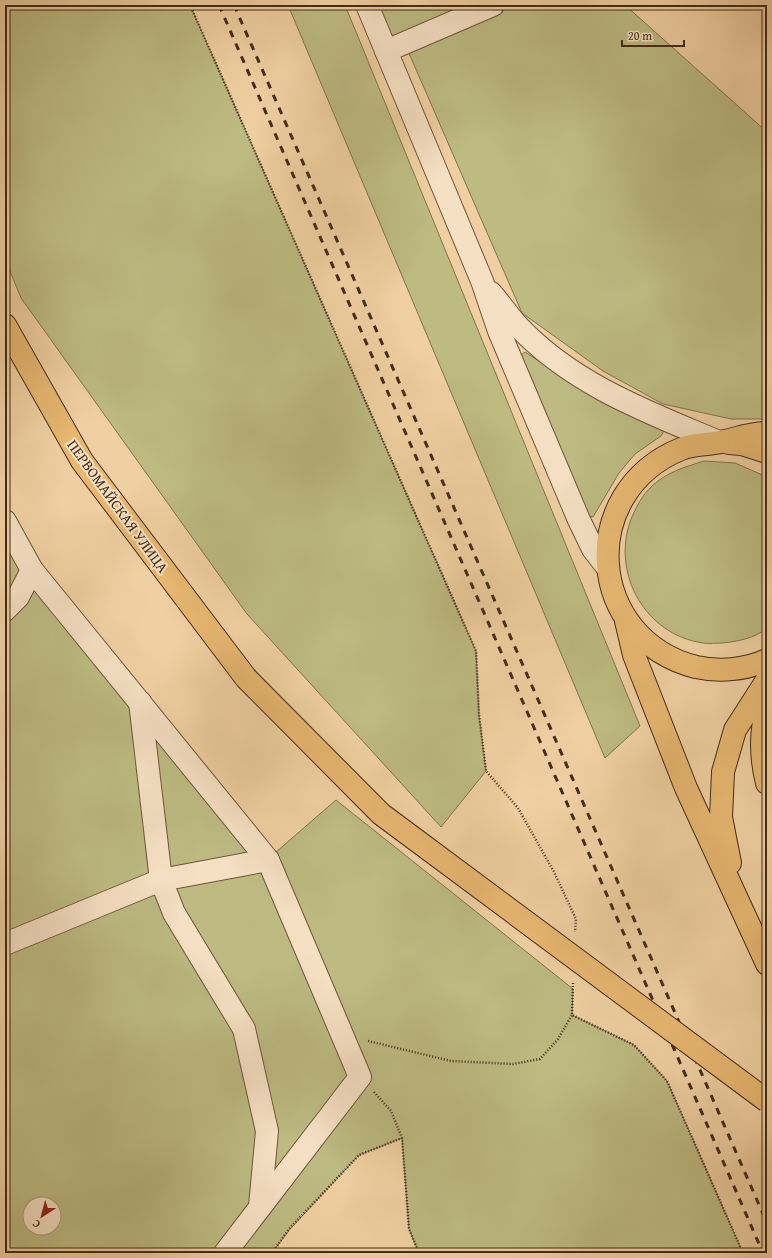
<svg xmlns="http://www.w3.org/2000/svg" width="772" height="1258" viewBox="0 0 772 1258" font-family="'Gentium Book Plus',serif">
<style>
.green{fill:#bdba82;stroke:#80734e;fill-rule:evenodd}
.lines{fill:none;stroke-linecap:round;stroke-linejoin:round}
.minor-casing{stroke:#6e553b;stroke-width:24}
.major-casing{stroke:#422c19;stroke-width:24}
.path{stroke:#422c19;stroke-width:2.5;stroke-dasharray:1 2;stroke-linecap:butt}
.minor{stroke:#f5e0c3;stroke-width:22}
.major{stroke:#e8b871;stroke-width:22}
.rail{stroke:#422c19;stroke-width:3;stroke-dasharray:7 7;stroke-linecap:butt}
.major-bridge-casing{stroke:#422c19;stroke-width:24;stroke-linecap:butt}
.major-bridge{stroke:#e8b871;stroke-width:22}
.labels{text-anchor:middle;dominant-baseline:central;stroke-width:4;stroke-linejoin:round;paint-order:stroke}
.street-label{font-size:15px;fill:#422c19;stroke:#f5e0c3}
</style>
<rect width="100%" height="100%" fill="#f0d0a2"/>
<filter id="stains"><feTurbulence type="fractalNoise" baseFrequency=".005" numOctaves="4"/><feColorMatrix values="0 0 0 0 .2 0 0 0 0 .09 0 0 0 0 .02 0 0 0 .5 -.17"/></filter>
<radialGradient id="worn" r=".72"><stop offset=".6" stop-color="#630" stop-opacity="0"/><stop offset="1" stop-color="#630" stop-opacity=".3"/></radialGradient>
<!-- green -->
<g class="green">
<path d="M5 5H190L476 651 479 715 486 771 441 827 247 614 21 298 5 259Z"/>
<path d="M288 5H345L640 726 605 758Z"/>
<path d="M367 5H493L386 51Z"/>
<path d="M503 5H625L767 132V419H731L663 404 603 371 522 313 408 51Z"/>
<path d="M525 352 594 397 664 431 661 436 635 454 619 473 593 517 586 515 520 356Z"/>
<path d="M704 461 735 463 767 477V628C756 638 736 642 721 643 716 643 709 644 703 643 646 635 612 575 630 522 635 509 642 495 652 486 667 472 685 467 704 461Z"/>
<path d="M5 521 268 859 336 800 573 989 572 1015 634 1045 667 1081 743 1253H419L409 1229 402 1138 359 1155 290 1229 272 1253H5ZM30 1204H54V1228H30Z"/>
</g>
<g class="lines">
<defs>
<g id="minor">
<path d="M367 5 482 281 499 331 579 520 593 549 607 567"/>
<path d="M386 51 493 5"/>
<path d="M491 293C500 303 507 314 516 324 570 383 647 412 719 442"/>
<path d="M5 521 32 570 268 860 360 1077 225 1253"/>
<path d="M5 610 18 597 32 570"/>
<path d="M140 702 161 880 174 913 244 1029 267 1131 260 1206"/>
<path d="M5 944 161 880 268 860"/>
</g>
<g id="major">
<path d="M5 325 82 461 246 678"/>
<path d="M767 433C750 433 736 439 720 442 707 445 693 444 681 449 576 492 586 639 696 667 719 672 745 670 767 660"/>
<path d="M729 443 742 444 767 452"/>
<path d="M626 621 634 655 686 788 767 964"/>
<path d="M767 709C760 733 761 759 767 783"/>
<path d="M730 863 721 817 723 772 735 730 767 680"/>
</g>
</defs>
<!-- minor casing -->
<use href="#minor" class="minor-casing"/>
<!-- major casing -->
<use href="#major" class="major-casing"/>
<!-- path -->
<g class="path">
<path d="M190 5 476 651 479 715 486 771 518 808 554 872 576 919 575 932"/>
<path d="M573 983 572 1015 634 1045 667 1081 743 1253"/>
<path d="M368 1041 451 1061 513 1064 540 1059 558 1039 572 1015"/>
<path d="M374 1092 391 1111 402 1138 409 1229 419 1253"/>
<path d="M272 1253 289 1229 359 1155 402 1138"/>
</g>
<!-- minor -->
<use href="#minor" class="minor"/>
<!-- major -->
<use href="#major" class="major"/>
<!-- rail -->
<g class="rail">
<path d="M219 5 763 1253"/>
<path d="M234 5 767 1223"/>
</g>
<defs>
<path id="major-bridge" d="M246 678 381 814 767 1101"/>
</defs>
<!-- major-bridge casing -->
<use href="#major-bridge" class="major-bridge-casing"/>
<!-- major-bridge -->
<use href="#major-bridge" class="major-bridge"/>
</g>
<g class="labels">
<!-- street labels -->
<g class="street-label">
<text transform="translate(118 506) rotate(54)">ПЕРВОМАЙСКАЯ УЛИЦА</text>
</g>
</g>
<!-- margin -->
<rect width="772" height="1258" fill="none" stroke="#f0d0a2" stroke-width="20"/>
<rect x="6" y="6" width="760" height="1246" fill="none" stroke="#422c19" stroke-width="2"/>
<rect x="10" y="10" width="752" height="1238" fill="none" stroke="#422c19"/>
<!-- north arrow -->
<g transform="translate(42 1216) rotate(216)"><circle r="19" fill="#f5e0c3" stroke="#ad987f"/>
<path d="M0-3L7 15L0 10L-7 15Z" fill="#8f2418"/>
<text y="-6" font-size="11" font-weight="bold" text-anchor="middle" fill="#422c19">С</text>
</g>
<!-- scale -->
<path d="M622 40v6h62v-6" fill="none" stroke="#422c19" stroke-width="2"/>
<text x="628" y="40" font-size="12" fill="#422c19" stroke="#f5e0c3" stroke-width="3" paint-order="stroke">20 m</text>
<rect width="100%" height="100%" filter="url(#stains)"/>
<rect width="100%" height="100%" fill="url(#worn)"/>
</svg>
